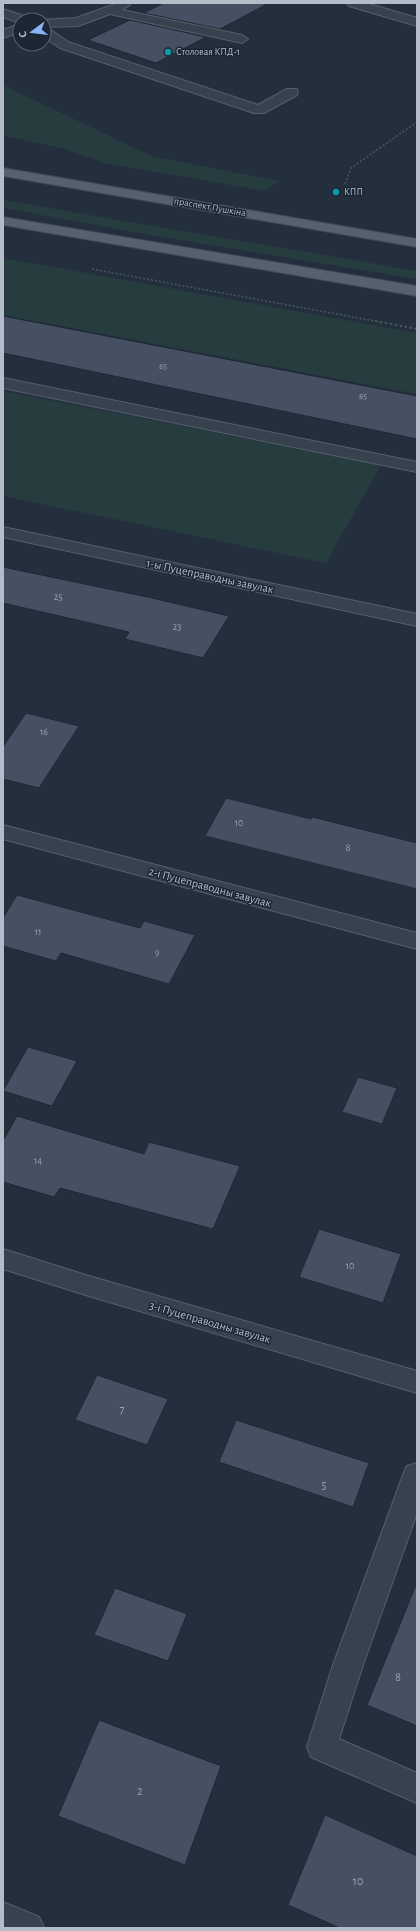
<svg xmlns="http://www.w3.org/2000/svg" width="420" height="1931" viewBox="0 0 420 1931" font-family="'Alegreya Sans',sans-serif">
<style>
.green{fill:#263c3f}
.building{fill:#455162;stroke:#1f2835}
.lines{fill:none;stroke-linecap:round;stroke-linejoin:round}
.lane-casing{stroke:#565f6c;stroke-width:2}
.street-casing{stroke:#565f6c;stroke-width:2}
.primary-casing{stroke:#414a57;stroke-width:2}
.path-far1{stroke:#44595c;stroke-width:1.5;stroke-dasharray:2 2;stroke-linecap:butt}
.path{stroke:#44595c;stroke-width:2;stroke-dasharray:2.5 2.5;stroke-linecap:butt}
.lane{fill:#38414e;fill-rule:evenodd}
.street{fill:#38414e;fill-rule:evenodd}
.primary{fill:#56606e;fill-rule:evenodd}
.culture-dot{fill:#0f9aa8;stroke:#1d2633;stroke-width:1.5}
.labels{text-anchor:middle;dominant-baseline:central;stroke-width:3;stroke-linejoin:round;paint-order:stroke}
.far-number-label{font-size:9px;fill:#98a1af}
.far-poi-label{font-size:10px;fill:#b4bcc9;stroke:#1d2633;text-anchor:start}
.far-street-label{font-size:10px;fill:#b4bcc9;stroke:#1d2633}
.number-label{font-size:10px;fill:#98a1af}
.street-label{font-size:12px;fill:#b4bcc9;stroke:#1d2633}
.near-number-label{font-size:12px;fill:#98a1af}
</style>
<rect width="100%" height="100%" fill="#242f3e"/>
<!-- green -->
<g class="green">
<path d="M3 85 151 156 279 181 265 191 105 163 62 148 3 136Z"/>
<path d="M3 200 417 271V279L139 233 3 208Z"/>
<path d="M3 258 417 333V394L3 315Z"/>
<path d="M3 391 381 465 326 563 3 496Z"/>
</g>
<!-- building -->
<g class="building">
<path d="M164 3H269L220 29 144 13Z"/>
<path d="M130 20 206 37 156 63 88 40Z"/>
<path d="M3 316 417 396V439L3 353Z"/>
<path d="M3 567 152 598 229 616 203 658 125 639 129 632 3 603Z"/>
<path d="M26 713 79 726 39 788 3 779V747Z"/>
<path d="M226 798 311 819 312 817 417 843V889L205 836Z"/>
<path d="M17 895 140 928 144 921 195 935 169 984 61 953 56 961 3 946V918Z"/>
<path d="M28 1047 77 1061 52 1106 3 1091Z"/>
<path d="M358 1077 397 1088 382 1124 342 1112Z"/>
<path d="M17 1116 144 1154 149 1142 240 1166 213 1229 60 1188 54 1197 3 1182V1141Z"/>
<path d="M319 1229 401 1254 383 1303 299 1277Z"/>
<path d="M97 1375 168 1399 147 1445 75 1420Z"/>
<path d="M236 1420 369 1463 353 1507 219 1462Z"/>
<path d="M416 1585 417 1586V1726L367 1705Z"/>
<path d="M115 1588 187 1614 168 1661 94 1635Z"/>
<path d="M99 1720 221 1766 185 1865 58 1816Z"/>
<path d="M325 1815 417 1856V1928H340L288 1905Z"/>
</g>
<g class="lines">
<defs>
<g id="lane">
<path d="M118 3H129L130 5 122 10 242 35 248 39 242 43 110 14 78 26 44 27V20H41L76 18Z"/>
<path d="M347 3H366L417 18V26L349 6Z"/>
<path d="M3 9 27 17 29 20H20V23L3 17Z"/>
<path d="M20 24V32L3 38V30Z"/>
<path d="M44 27 48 28 68 42 258 105 287 89H297L298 92 297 95 264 113H254L60 48 44 37Z"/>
<path d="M3 378 417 462V472L3 388Z"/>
<path d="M417 1463V1513L363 1665 339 1739 417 1773V1803L311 1757 307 1747 333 1665 403 1475 407 1466Z"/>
</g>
<g id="street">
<path d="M3 527 417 614V626L3 537Z"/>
<path d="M3 825 417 933V949L3 839Z"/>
<path d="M3 1249 89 1276 417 1371V1393L89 1296 3 1269Z"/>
<path d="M3 1902 39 1917 44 1928H3Z"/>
</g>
<g id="primary">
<path d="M3 168 417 239V247L3 176Z"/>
<path d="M3 217 417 286V296L3 225Z"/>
</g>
</defs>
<!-- lane casing -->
<use href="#lane" class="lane-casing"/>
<!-- street casing -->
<use href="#street" class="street-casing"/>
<!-- primary casing -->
<use href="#primary" class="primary-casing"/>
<!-- path-far1 -->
<g class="path-far1">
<path d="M345 184 351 168 417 122"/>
<path d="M92 269 380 322"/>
</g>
<!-- path -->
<path class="path" d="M375 321 417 329"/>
<!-- lane -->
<use href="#lane" class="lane"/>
<!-- street -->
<use href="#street" class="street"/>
<!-- primary -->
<use href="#primary" class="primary"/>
</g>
<!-- markers -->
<g class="culture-dot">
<circle cx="168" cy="52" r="4"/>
<circle cx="336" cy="192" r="4"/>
</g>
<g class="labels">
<!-- far-number labels -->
<g class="far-number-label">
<text x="163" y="366">85</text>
<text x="363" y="396">85</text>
</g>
<!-- far-poi labels -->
<g class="far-poi-label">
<text x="176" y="52">Столовая КПД-1</text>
<text x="344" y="192">КПП</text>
</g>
<!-- far-street labels -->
<g class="far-street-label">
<text transform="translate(210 207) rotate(10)">праспект Пушкіна</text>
</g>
<!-- number labels -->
<g class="number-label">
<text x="58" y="597">25</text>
<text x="177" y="627">23</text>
<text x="44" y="732">16</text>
<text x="239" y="823">10</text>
<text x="348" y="848">8</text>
<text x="38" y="932">11</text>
<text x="157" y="952">9</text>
<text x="38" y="1161">14</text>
<text x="350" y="1266">10</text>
</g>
<!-- street labels -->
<g class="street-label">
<text transform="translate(210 576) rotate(12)">1-ы Пуцеправодны завулак</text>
<text transform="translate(210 887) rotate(15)">2-і Пуцеправодны завулак</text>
<text transform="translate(210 1322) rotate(16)">3-і Пуцеправодны завулак</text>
</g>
<!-- near-number labels -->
<g class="near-number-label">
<text x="122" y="1409">7</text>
<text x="324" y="1485">5</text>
<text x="398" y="1677">8</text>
<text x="140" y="1791">2</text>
<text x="358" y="1881">10</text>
</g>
</g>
<!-- border -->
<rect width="420" height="1931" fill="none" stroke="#b4bcc9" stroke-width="8"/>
<!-- north arrow -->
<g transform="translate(32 32) rotate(255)"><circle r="19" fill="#1d2633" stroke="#59626f"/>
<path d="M0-3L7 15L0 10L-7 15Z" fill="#8ab4f8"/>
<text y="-6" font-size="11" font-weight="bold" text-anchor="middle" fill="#b4bcc9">С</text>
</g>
</svg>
